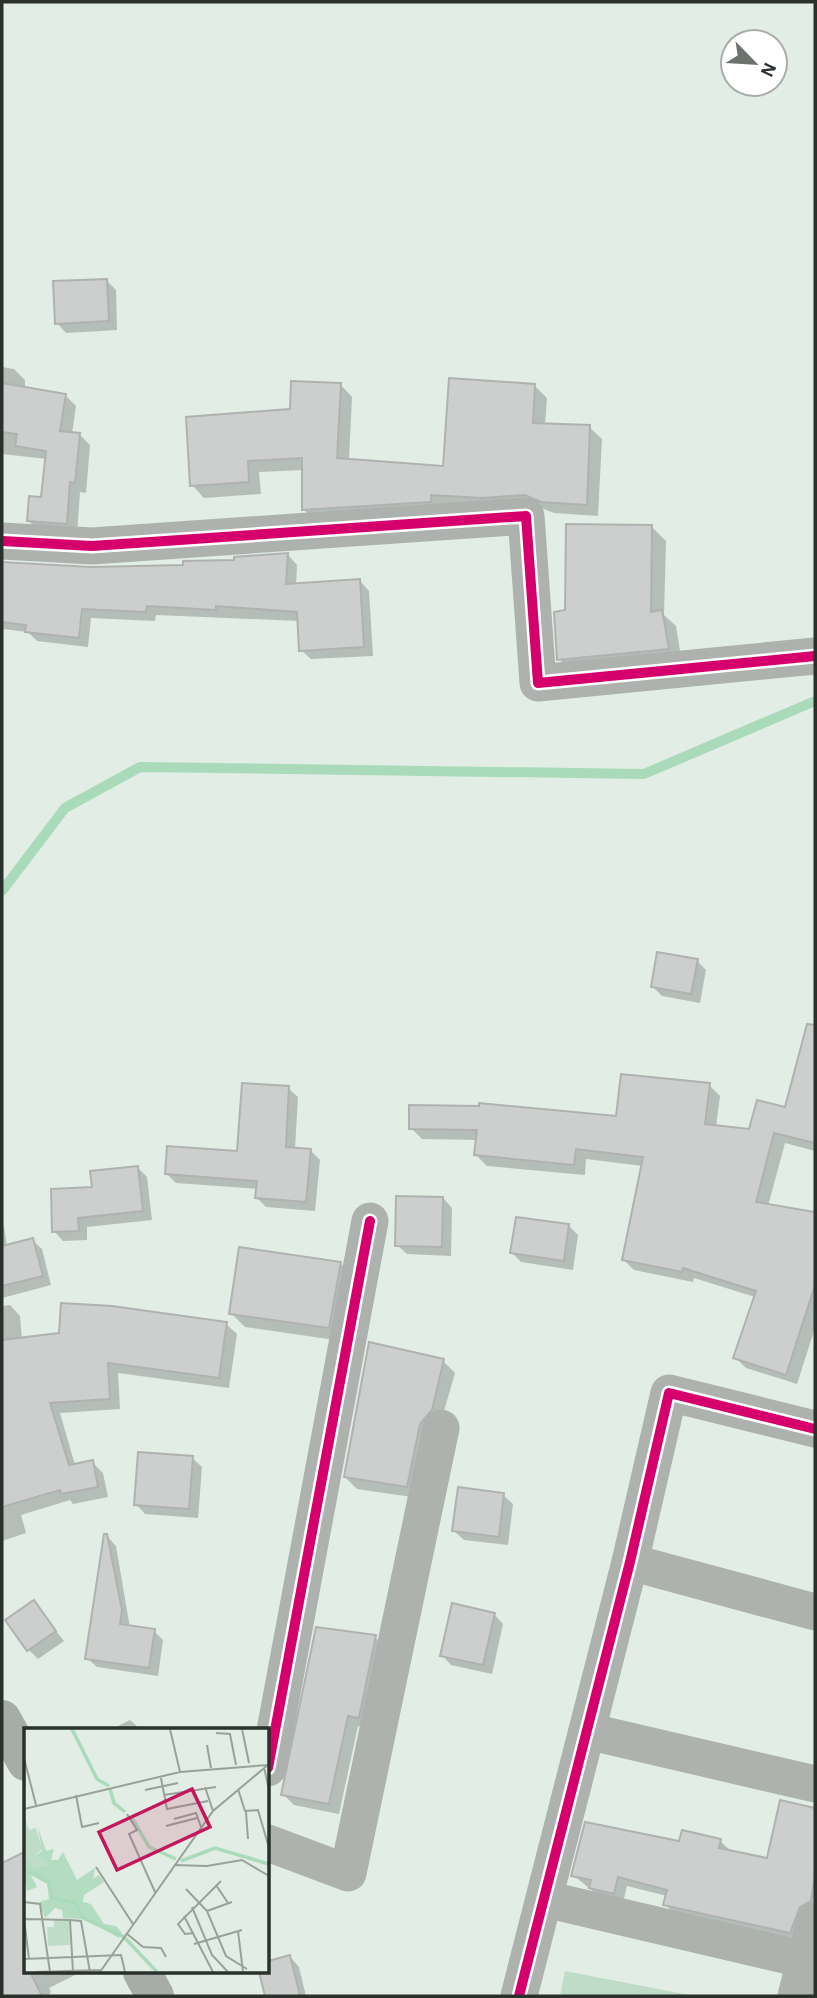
<svg xmlns="http://www.w3.org/2000/svg" width="817" height="1998" viewBox="0 0 817 1998" font-family="'Alegreya Sans',sans-serif">
<style>
.green{fill:#bfdcc8}
.shadow{fill:#0003}
.lines{fill:none;stroke-linecap:round;stroke-linejoin:round}
.stream{stroke:#a9dbba;stroke-width:10}
.building{fill:#cdcfce;stroke:#b0b2b1;stroke-width:2}
.minor{stroke:#adb2af;stroke-width:37}
.primary{stroke:#a6aca7;stroke-width:38}
.cycleway-casing{stroke:#fff;stroke-width:15}
.cycleway{stroke:#d6006c;stroke-width:10}
.inset-river{fill:none;stroke:#a9dbba;stroke-width:3.5}
.inset-road{fill:none;stroke:#98a29b;stroke-width:2}
.view{fill:#c2185b;fill-opacity:0.15;stroke:#c2185b;stroke-width:3.5}
.inset-edge{fill:none;stroke:#2a312c;stroke-width:3.5}
</style>
<rect width="100%" height="100%" fill="#e2ede5"/>
<!-- green -->
<path class="green" d="M565 1971 689 1995V1996H560Z"/>
<!-- shadow -->
<g class="shadow">
<path d="M106 280 116 290 117 330 66 333 57 323Z"/>
<path d="M2 367 14 369 25 380V389L65 395 76 406 72 434H79L90 445 86 493 80 492 77 534 39 532 29 521 43 499 47 459 2 454Z"/>
<path d="M340 384 352 397 349 460 444 468 534 385 547 398 545 425 589 427 602 439 598 516 554 513 539 507 316 522 304 510V470L259 472 261 494 204 498 192 485 292 410Z"/>
<path d="M652 527 666 541 664 615 676 626 682 663 573 673 559 659 566 611Z"/>
<path d="M288 555 297 565 296 585 360 581 369 591 373 656 311 659 301 650 299 621 156 615 155 621 91 618 88 647 37 641 28 632 2 629V564L93 569 184 566Z"/>
<path d="M697 961 706 970 700 1003 662 996 653 987Z"/>
<path d="M797 1067 815 1071V1151L785 1143 768 1206 815 1213V1328L797 1384 746 1368 735 1357 755 1297 694 1278 693 1282 634 1270 623 1259 643 1166 586 1159 585 1175 487 1166 476 1155 477 1140 422 1139 411 1128 617 1118 709 1085 720 1096 716 1127 751 1131 786 1109Z"/>
<path d="M288 1088 298 1097 295 1149 310 1150 320 1160 315 1211 266 1207 257 1198 258 1189 176 1183 167 1174 239 1152Z"/>
<path d="M138 1168 147 1177 152 1220 87 1227V1240L63 1241 54 1231 94 1189Z"/>
<path d="M443 1198 452 1208 451 1256 407 1254 397 1245Z"/>
<path d="M2 1214 7 1247 32 1240 42 1249 51 1285 2 1298Z"/>
<path d="M568 1225 578 1235 573 1270 521 1262 512 1253Z"/>
<path d="M340 1263 354 1277 342 1341 245 1327 231 1313Z"/>
<path d="M10 1305 20 1316 22 1340 226 1324 237 1334 229 1388 118 1373 120 1409 60 1413 75 1465 92 1462 103 1473 108 1497 73 1504 70 1500 21 1515 26 1533 2 1541V1306Z"/>
<path d="M443 1361 455 1373 419 1498 357 1489 345 1477Z"/>
<path d="M192 1458 202 1467 198 1518 145 1514 136 1504Z"/>
<path d="M503 1495 513 1504 508 1545 464 1540 454 1531Z"/>
<path d="M107 1536 116 1546 130 1628 154 1631 163 1640 158 1676 97 1667 87 1658Z"/>
<path d="M33 1602 64 1641 38 1659 29 1650Z"/>
<path d="M494 1614 503 1624 492 1674 451 1665 442 1655Z"/>
<path d="M375 1637 386 1648 370 1728 358 1726 339 1814 294 1805 283 1794Z"/>
<path d="M130 1720 141 1730H110Z"/>
<path d="M782 1802 815 1810V1913L800 1942 675 1914 665 1905 667 1896 627 1886 623 1902 600 1897 573 1875 680 1843 720 1841 730 1850 768 1860Z"/>
<path d="M26 1853V1972H81L49 1988 51 1992 48 1996H2V1865Z"/>
<path d="M290 1957 299 1967 306 1996H267L261 1972H268V1963Z"/>
</g>
<g class="lines">
<!-- stream -->
<path class="stream" d="M2 891 65 808 140 767 644 774 815 701"/>
</g>
<!-- building -->
<g class="building">
<path d="M107 279 109 321 55 324 53 281Z"/>
<path d="M449 378 535 384 533 423 590 425 587 505 541 502 525 495 482 498 431 495V502L302 510V458L248 461 249 482 190 486 186 417 290 409 291 381 341 383 337 458 443 466Z"/>
<path d="M2 383 66 394 60 431 80 433 75 483 70 482 67 524 27 521 29 496 41 497 46 451 15 446 17 434 2 432Z"/>
<path d="M566 524 652 525 651 612 662 610 669 649 557 660 554 612 565 610Z"/>
<path d="M288 553 286 584 360 579 364 647 299 651 297 612 216 606V610L147 606 146 612 82 609 79 638 25 632 26 625 2 622V562L91 567 183 565V561L234 560V557Z"/>
<path d="M657 952 698 959 691 994 651 987Z"/>
<path d="M807 1024 815 1025V1143L774 1133 756 1202 815 1212V1285L786 1375 733 1358 756 1291 683 1268 682 1272 622 1260 643 1157 576 1149 574 1165 474 1155 477 1130 409 1129V1105L479 1106V1103L616 1116 621 1074 710 1083 705 1124 749 1129 757 1100 785 1107Z"/>
<path d="M242 1083 289 1086 286 1147 311 1149 306 1202 255 1198 257 1181 165 1174 167 1146 237 1151Z"/>
<path d="M138 1166 143 1211 78 1218 79 1231 52 1232 51 1189 92 1187 90 1171Z"/>
<path d="M396 1196 443 1197 442 1247 395 1246Z"/>
<path d="M516 1217 569 1224 564 1261 510 1253Z"/>
<path d="M33 1238 43 1276 2 1286V1246Z"/>
<path d="M239 1247 341 1262 329 1328 229 1314Z"/>
<path d="M61 1303 112 1306 227 1322 219 1378 108 1363 110 1399 50 1403 69 1465 93 1460 98 1487 61 1494 60 1490 2 1507V1340L59 1333Z"/>
<path d="M369 1342 444 1359 432 1410 420 1424 407 1487 344 1477Z"/>
<path d="M138 1452 193 1456 189 1509 134 1505Z"/>
<path d="M458 1487 504 1493 499 1537 452 1531Z"/>
<path d="M104 1534H107L122 1610 120 1624 155 1629 149 1668 85 1659Z"/>
<path d="M34 1600 56 1631 27 1651 5 1620Z"/>
<path d="M452 1603 495 1613 483 1665 440 1656Z"/>
<path d="M316 1627 376 1635 359 1718 348 1716 329 1804 281 1795Z"/>
<path d="M780 1800 815 1808V1875L811 1901 800 1907 790 1933 663 1905 667 1890 618 1877 614 1894 589 1888 591 1880 571 1876 585 1822 679 1841 682 1830 721 1839 719 1848 767 1858Z"/>
<path d="M26 1851V1972H30L42 1996H2V1863Z"/>
<path d="M290 1955 300 1996H265L259 1972H268V1961Z"/>
</g>
<g class="lines">
<!-- minor -->
<g class="minor">
<path d="M2 541 92 546 526 516 538 683 815 656"/>
<path d="M630 1562 815 1612"/>
<path d="M587 1731 815 1784"/>
<path d="M268 1768 370 1221"/>
<path d="M268 1843 348 1873 441 1428"/>
<path d="M545 1899 806 1960"/>
<path d="M519 1996 630 1562 669 1393 815 1429"/>
<path d="M796 1996 815 1921"/>
</g>
<!-- primary -->
<g class="primary">
<path d="M2 1719 26 1762"/>
<path d="M142 1972 155 1996"/>
</g>
<defs>
<g id="cycleway">
<path d="M2 541 92 546 526 516 538 683 815 656"/>
<path d="M268 1768 370 1221"/>
<path d="M519 1996 630 1562 669 1393 815 1429"/>
</g>
</defs>
<!-- cycleway casing -->
<use href="#cycleway" class="cycleway-casing"/>
<!-- cycleway -->
<use href="#cycleway" class="cycleway"/>
</g>
<!-- overview -->
<g transform="translate(24 1728)">
<rect width="245" height="245" fill="#e2ede5"/>
<path d="M2 93 5 102 12 100 18 121 10 129 20 130 24 137 12 140 0 129ZM30 192H45L46 217 24 218 23 199H30Z" fill="#bfdcc8"/>
<path d="M14 99 22 123 30 121 27 132H34L39 124 53 152 71 140 69 151 75 147 80 154 60 167 59 174 67 176 80 196 92 198 98 205 95 210 61 191 39 190 38 182 31 180 21 190 15 174 25 171 23 156 6 146 13 159 3 163 0 147V129L12 140 24 137 20 130 10 129 18 123Z" fill="#b3dcc1"/>
<path class="inset-river" d="M48 1 73 51 85 58M86 61 90 75 101 84M108 90 125 119 152 131M157 133 191 120 245 136M0 142 25 154 28 170 52 175 59 190 100 209 133 244"/>
<path class="inset-road" d="M146 1 156 44M218 1 225 35M192 5 206 6 212 37M183 17 187 40M0 30 12 77M240 39 245 62M137 50 143 81 184 73M181 59 189 83M214 61 221 83 234 82 245 120M121 62 154 55M52 67 58 99 75 95M140 67 192 59M0 81 156 44 244 37M222 84 224 111M103 86 113 102 105 106 131 164M150 91 172 85 177 99M142 98 173 90M150 137 183 138 218 132 245 148M72 139 109 196M192 157 204 175M162 161 183 183 202 228 223 241M0 174 16 176 26 244M168 179 188 227 204 244M183 183 208 174M160 188 189 244M0 191 46 192 49 244M0 191 5 231M46 192 57 193 66 244M214 203 219 244M102 205 119 219 137 220 142 229M170 205 161 206 154 196 197 153M170 216 218 202M0 231 97 227 101 244M12 244 77 242M76 244 189 83 245 36"/>
<path class="view" d="M168 61 186 99 93 142 75 104Z"/>
<rect width="245" height="245" class="inset-edge"/>
</g>
<!-- border -->
<rect width="817" height="1998" fill="none" stroke="#2a312c" stroke-width="7"/>
<!-- north arrow -->
<g transform="translate(754 63) rotate(115)"><circle r="33" fill="#ffffff" stroke="#aaadab" stroke-width="2"/>
<path d="M0-5L12 26L0 18L-12 26Z" fill="#6a736d"/>
<text y="-10" font-size="19" font-weight="bold" text-anchor="middle" fill="#2a312c">N</text>
</g>
</svg>
